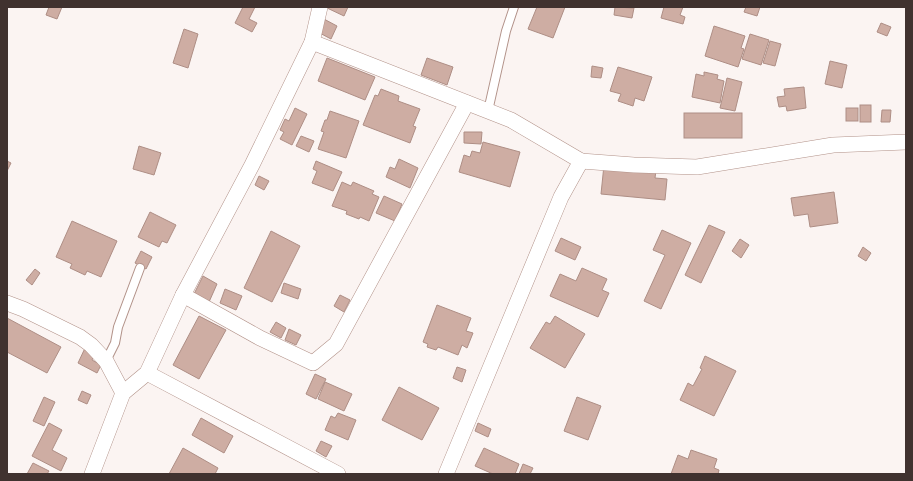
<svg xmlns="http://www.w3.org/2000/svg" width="913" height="481" viewBox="0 0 913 481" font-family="'DM Sans',sans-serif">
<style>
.building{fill:#ceada3;stroke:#ae8e85}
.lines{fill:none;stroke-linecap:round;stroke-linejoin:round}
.lane-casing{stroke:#b29289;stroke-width:10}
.street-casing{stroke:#b29289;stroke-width:16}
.lane{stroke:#fff;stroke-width:8}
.street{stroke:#fff;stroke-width:15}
</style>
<rect width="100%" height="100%" fill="#fbf4f2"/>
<!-- building -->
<g class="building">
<path d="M49 7H62L57 19 46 15Z"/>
<path d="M243 7H255L249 19 257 23 252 32 235 23Z"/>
<path d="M325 7H348L344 16Z"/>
<path d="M537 7H565L553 38 528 29Z"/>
<path d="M615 7 634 8 632 18 614 15Z"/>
<path d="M664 7H683L680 15 685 17 683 24 661 18Z"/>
<path d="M746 7H760L757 16 744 12Z"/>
<path d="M322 18 337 26 331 39 316 31Z"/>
<path d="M881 23 891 27 887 36 877 32Z"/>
<path d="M714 26 745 36 741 48 744 49 738 67 705 56Z"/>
<path d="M184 29 198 34 188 68 173 63Z"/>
<path d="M750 34 769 40 761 65 742 59Z"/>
<path d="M770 41 781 44 775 66 763 63Z"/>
<path d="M327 58 375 77 365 100 318 81Z"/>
<path d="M427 58 453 67 447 85 421 75Z"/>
<path d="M830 61 847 65 842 88 825 84Z"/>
<path d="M592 66 603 68 601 78 591 77Z"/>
<path d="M618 67 652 77 644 101 635 98 633 106 618 101 621 94 610 91Z"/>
<path d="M704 72 718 75 717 79 724 81 720 103 692 97 696 74 704 76Z"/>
<path d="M727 78 742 82 735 111 720 108Z"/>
<path d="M804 87 806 108 787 111 786 106 779 107 777 97 785 96 784 89Z"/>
<path d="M381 89 399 96 398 101 420 109 413 126 416 127 410 143 363 125 375 95 378 96Z"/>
<rect x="860" y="105" width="11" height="17"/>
<path d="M295 108 307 114 292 145 280 139 284 132 280 130 285 119 289 121Z"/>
<rect x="846" y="108" width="12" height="13"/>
<path d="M882 110H891L890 122H881Z"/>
<path d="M330 111 359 121 346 158 318 149 324 132 321 131 325 120H327Z"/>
<rect x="684" y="113" width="58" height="25"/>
<path d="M464 132H482L481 144 464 143Z"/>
<path d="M301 136 314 141 309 152 296 146Z"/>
<path d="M483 142 520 152 510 187 459 172 464 155 470 157 472 151 480 153Z"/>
<path d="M139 146 161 153 154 175 133 169Z"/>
<path d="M399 159 418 168 410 188 386 177 390 167 395 169Z"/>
<path d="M7 161 11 163 7 171Z"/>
<path d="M316 161 342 172 333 191 312 183 317 171 313 169Z"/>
<path d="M604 165 656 170 655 178 667 179 665 200 601 194Z"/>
<path d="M259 176 269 181 264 190 255 185Z"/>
<path d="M342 182 351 186 353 182 374 191 372 194 379 197 369 221 360 217 359 219 346 214 347 211 332 206Z"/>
<path d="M834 192 838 223 810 227 808 214 794 216 791 198Z"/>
<path d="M384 196 402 204 395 221 376 213Z"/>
<path d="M150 212 176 225 167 243 162 241 159 247 138 237Z"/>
<path d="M72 221 117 241 101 277 87 271 85 275 70 268 72 264 56 257Z"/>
<path d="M709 225 725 232 701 283 685 275Z"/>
<path d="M662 230 691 243 661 309 644 301 665 255 653 250Z"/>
<path d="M271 231 300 246 272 302 244 288Z"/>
<path d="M561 238 581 247 575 260 555 251Z"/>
<path d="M740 239 749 245 741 258 732 251Z"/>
<path d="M863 247 871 253 866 261 858 256Z"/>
<path d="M141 251 152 257 146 269 135 263Z"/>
<path d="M582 268 607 279 602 290 609 293 598 317 550 296 560 274 576 281Z"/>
<path d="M35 269 40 273 32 285 26 280Z"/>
<path d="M203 276 217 284 209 302 194 294Z"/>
<path d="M284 283 301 289 298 299 281 293Z"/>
<path d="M225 289 242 296 236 310 220 303Z"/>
<path d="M340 295 350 300 344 312 334 306Z"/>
<path d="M437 305 471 318 466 331 473 333 467 348 462 345 458 355 438 347 436 350 427 347 428 344 423 342Z"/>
<path d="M199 316 226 330 199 379 173 365Z"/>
<path d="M555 316 585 334 565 368 530 348 546 322 550 324Z"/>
<path d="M7 318 61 347 47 373 7 352Z"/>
<path d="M276 322 286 328 281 338 270 332Z"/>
<path d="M289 329 301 335 296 345 285 340Z"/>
<path d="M86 346 96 351 92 360 101 365 97 373 78 363Z"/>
<path d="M705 356 736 371 714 416 680 400 688 383 693 386 702 369 700 368Z"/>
<path d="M457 367 466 370 462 382 453 378Z"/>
<path d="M315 374 326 379 316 399 306 394Z"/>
<path d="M325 382 352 394 344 411 318 399Z"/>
<path d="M399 387 439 408 422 440 382 420Z"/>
<path d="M82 391 91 395 87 404 78 400Z"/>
<path d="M44 397 55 402 44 426 33 421Z"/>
<path d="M577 397 601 406 588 440 564 431Z"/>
<path d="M338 413 356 420 348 440 325 430 331 416 335 418Z"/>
<path d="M201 418 233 436 224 453 192 435Z"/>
<path d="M49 423 62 430 52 450 67 458 61 471 32 456Z"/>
<path d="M478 423 491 429 488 437 475 431Z"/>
<path d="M321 441 332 446 326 457 316 451Z"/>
<path d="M183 448 218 468 215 474H169Z"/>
<path d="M484 448 519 464 515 474H493L475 466Z"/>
<path d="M691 450 717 459 714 468 719 470 718 474H671L678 455 688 459Z"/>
<path d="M33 463 49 471 47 474H27Z"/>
<path d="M523 464 533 468 530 474H519Z"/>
</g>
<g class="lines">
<defs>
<g id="lane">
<path d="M488 111 506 31 514 7"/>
<path d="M106 361 115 343 118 327 140 268"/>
</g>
<g id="street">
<path d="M312 42 511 120 581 161 561 197 446 474"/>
<path d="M581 161 634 165 697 167 833 145 906 142"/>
<path d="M183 295 260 338 313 363 336 344 467 103"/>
<path d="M7 303 23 309 80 337 91 345 106 361 123 393"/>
<path d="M147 373 338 474"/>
<path d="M92 474 123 393 147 373 183 295 252 165 312 42 320 7"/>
</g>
</defs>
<!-- lane casing -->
<use href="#lane" class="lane-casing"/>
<!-- street casing -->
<use href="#street" class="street-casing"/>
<!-- lane -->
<use href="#lane" class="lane"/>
<!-- street -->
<use href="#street" class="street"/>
</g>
<!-- border -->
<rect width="913" height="481" fill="none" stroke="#40322f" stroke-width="16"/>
</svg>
